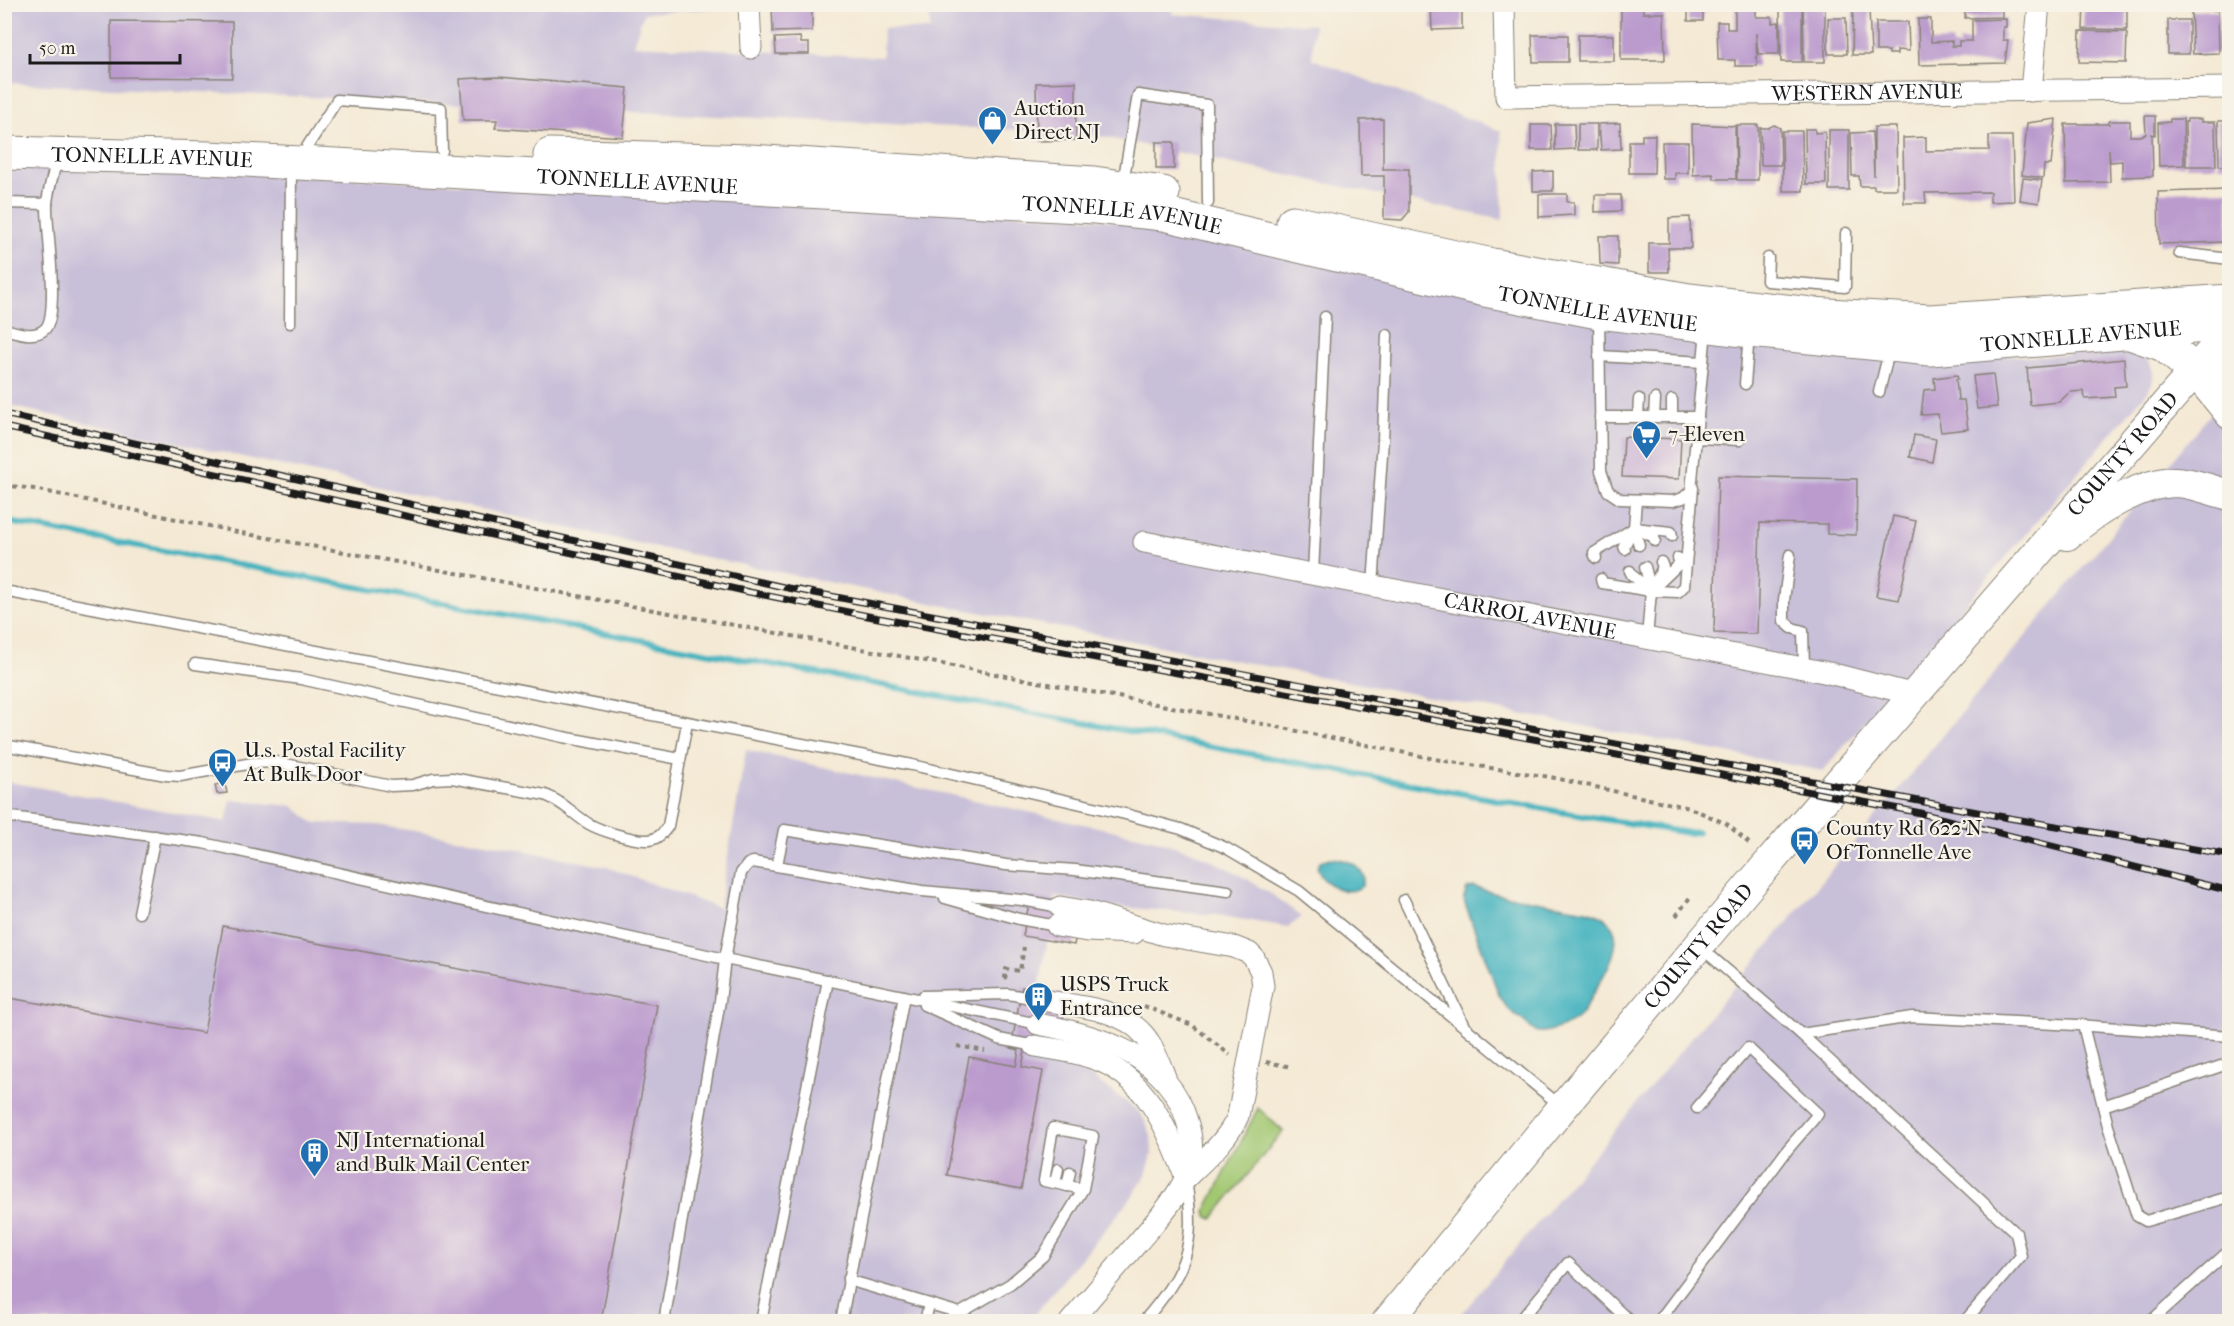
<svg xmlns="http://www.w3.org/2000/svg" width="2234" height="1326" viewBox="0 0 2234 1326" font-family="'IM FELL French Canon',serif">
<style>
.industrial{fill:#c8bfd8}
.green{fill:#a2c872;stroke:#5f7247;stroke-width:1.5}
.water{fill:#44b3bf;stroke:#30686e;stroke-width:1.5}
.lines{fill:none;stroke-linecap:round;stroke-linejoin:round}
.stream{stroke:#44b3bf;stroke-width:6}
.building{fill:#bb9bce}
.lane-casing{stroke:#888278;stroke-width:13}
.street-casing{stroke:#888278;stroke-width:23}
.secondary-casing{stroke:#888278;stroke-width:32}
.highway-casing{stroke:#888278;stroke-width:35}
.path{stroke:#888278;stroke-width:4;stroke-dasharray:4.5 4.5;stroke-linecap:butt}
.lane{stroke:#fff;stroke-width:10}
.street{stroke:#fff;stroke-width:21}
.secondary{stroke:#fff;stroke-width:30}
.highway{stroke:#fff;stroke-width:33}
.rail-casing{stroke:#1c1c1c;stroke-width:7}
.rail{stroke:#f7f3e8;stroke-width:4.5;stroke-dasharray:14;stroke-linecap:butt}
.labels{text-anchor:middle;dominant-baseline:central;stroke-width:4.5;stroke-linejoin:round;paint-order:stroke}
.street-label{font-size:21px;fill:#1c1c1c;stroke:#f7f3e8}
.poi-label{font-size:21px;fill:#1c1c1c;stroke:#f7f3e8;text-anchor:start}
</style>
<rect width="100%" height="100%" fill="#f7f3e8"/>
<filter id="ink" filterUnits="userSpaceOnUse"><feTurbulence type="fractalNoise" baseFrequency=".0167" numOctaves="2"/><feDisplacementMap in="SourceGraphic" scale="12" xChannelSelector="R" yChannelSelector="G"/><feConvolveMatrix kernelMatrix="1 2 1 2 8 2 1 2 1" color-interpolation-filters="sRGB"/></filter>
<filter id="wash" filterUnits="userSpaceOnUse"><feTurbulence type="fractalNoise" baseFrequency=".008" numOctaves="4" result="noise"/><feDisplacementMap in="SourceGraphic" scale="24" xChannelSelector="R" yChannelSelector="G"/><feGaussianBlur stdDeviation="1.35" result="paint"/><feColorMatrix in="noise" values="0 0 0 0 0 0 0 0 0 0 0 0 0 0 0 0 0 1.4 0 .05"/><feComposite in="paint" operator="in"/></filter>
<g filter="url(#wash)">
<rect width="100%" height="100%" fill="#f4e9d4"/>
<!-- industrial -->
<g class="industrial">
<path d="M5 5H753V6L644 13 633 45 882 57 883 28 930 30 929 5H1172V14L1314 25 1312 59 1501 131 1503 220 1085 133 5 83Z"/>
<path d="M5 164 314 176 1090 218 2025 357 2134 350 2143 354 2149 361 2154 374 2152 383 2148 391 1823 771 951 607 636 543 5 405Z"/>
<path d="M2224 398 2230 406 2229 1321 1455 1322Z"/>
<path d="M746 750 1156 840 1196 853 1235 872 1271 894 1302 917 1288 927 1216 915 1107 906 1055 897 1028 1051 1073 1063 1132 1106 1141 1114 1147 1125 1151 1135 1152 1155 1146 1175 1129 1201 1029 1321H5L4 781 226 822 231 800 293 806 314 823 377 825 498 845 606 867 719 908Z"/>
</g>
<!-- green -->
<path class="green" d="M1258 1108 1283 1131 1212 1219 1207 1216 1206 1210Z"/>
<!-- water -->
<g class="water">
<path d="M1330 858C1345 859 1360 863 1364 878L1362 886C1347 898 1323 885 1317 868L1320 861Z"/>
<path d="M1474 887 1497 894 1591 911C1635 927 1610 965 1594 992 1589 1001 1584 1013 1576 1019 1567 1026 1548 1033 1537 1032L1507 1008 1499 995 1465 904 1464 898 1467 889Z"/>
</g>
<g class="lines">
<!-- stream -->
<path class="stream" d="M4 521 1561 812 1688 833 1697 832"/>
</g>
<g id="blocks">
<!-- building -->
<g class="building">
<path d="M1688 4H1709V11H1703V21H1688Z"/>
<path d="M1735 4H1756V17H1772V23L1779 22V54H1758L1756 33 1757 66H1735V60H1718L1717 22H1727V29H1735Z"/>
<path d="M1965 4H2002V17L1965 18Z"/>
<path d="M2084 4H2127V30L2083 29Z"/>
<path d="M772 5H812V31L773 32Z"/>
<path d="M1462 5V29L1432 30 1431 6Z"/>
<path d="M1621 5H1643V13H1664L1665 60H1621Z"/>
<path d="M1803 7H1825V62H1804Z"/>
<path d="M1780 8H1802V62H1781Z"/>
<path d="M1853 9H1869L1871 55H1852Z"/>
<path d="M2218 10 2219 53 2193 54 2191 11Z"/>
<path d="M2224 12H2229V52H2225Z"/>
<path d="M1828 18H1846L1847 54H1828Z"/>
<path d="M1918 19H1931V42L1952 41V46H1959V41H1972V20L2006 19V27H2003V40H2008L2005 63 1919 65Z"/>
<rect x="2168" y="20" width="21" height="34"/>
<path d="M111 21 232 22V78L111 77Z"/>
<path d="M1876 22H1908L1909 51 1897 50V54H1889V51H1876Z"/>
<path d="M2080 31 2127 32 2126 63 2079 62Z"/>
<path d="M1532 35H1568V62H1533Z"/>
<rect x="1578" y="35" width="36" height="26"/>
<path d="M800 37 801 43H809V54H776L775 38Z"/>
<path d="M498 77 628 88 623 137 495 128 497 120H463L460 79Z"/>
<path d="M1076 82V140L1037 141 1036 83Z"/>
<path d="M2145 116H2155V135L2152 134 2153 176 2122 177V161L2110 162 2109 149 2110 182 2066 183 2065 124H2109V121H2130V136H2140L2146 134Z"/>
<path d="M1383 119V169H1409V212L1402 220 1384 219V176H1361L1360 120Z"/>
<path d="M2056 119 2051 165H2044L2043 178 2022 175 2027 123Z"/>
<path d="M2170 119H2183L2184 165 2159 166 2158 123 2170 122Z"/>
<path d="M2187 119H2201V122H2215L2216 166H2186L2185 122H2187Z"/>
<path d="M2218 121H2229V166H2219Z"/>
<path d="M1620 123 1621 149 1601 150 1599 124Z"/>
<path d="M1555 124H1574L1575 149 1555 150Z"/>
<rect x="1578" y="124" width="19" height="26"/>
<path d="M1692 124 1735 126 1736 179H1714L1713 174 1693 175Z"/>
<path d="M1531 125H1551L1552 150H1531Z"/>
<path d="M1736 125H1758V180H1737Z"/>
<path d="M1774 125 1780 128 1781 165H1761L1760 128H1768Z"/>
<path d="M1874 127H1896L1897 189H1874V186H1860L1859 176H1852L1851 133 1872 132 1874 176Z"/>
<path d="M1805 129H1815V133L1825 132 1826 184H1806Z"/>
<rect x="1829" y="130" width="20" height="60"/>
<path d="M1782 131H1802L1803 191H1783Z"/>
<path d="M1642 135H1655L1654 173H1629V141H1642Z"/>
<path d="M1989 136H2012L2014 201 1990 202V192L1925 193 1926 203H1904L1903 138 1926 137V151L1989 150Z"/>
<rect x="1156" y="142" width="18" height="27"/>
<path d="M1662 142H1688V173H1675V179H1663Z"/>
<path d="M1553 171V191H1533V172Z"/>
<path d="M2023 178 2042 180 2039 203 2020 200Z"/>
<path d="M2229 190 2228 242 2159 244 2158 192Z"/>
<path d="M1539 194H1567V202H1574V215L1539 217Z"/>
<path d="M1595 195H1621V211L1595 212Z"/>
<path d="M1690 217 1691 248H1668L1669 272H1649V243H1669V218Z"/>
<path d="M1599 236H1618V265L1600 264Z"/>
<path d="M2124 359 2126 386 2114 387 2115 397 2085 399 2084 391 2070 392 2059 402 2030 405 2027 368Z"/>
<path d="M1993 374 1997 407 1977 409 1973 376Z"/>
<path d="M1957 375 1958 379H1956L1958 400H1964L1968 429 1941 432 1938 414 1921 415 1924 390 1935 389 1934 378Z"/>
<path d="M1914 435 1936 439 1932 462 1910 457Z"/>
<path d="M1624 437 1681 439 1679 479 1622 477Z"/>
<path d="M1718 476 1857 479 1856 535 1827 534V524L1760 523 1757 634 1714 633Z"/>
<path d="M1893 516 1916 521 1899 600 1876 596Z"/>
<path d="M2228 750H2229V767H2225Z"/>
<path d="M225 783 227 793 217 794 215 785Z"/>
<path d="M1030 897 1082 906 1074 945 1023 936Z"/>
<path d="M223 926 657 1005 601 1322H4V997L204 1033Z"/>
<path d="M1022 987 1067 995 1056 1056 1025 1051 1022 1067 1043 1071 1021 1189 947 1175 969 1057 1016 1066 1019 1050 1011 1048Z"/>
</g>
</g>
</g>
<g filter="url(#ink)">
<use href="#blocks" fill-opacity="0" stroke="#888278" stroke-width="1.5"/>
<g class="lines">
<defs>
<g id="lane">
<path d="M307 147 337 100 441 108 442 151"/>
<path d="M1123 183 1138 95 1207 105 1208 203"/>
<path d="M4 203 47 204"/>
<path d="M2179 253 2230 259"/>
<path d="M1768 258 1767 281 1845 287 1846 233"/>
<path d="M1599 315 1601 471 1608 491 1620 499 1673 501 1683 498 1691 491 1706 330"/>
<path d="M290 323 291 166"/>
<path d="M4 329C17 332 34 339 45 329 60 315 46 227 47 204 48 189 54 173 57 158"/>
<path d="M1599 356 1703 362"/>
<path d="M1745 384 1749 334"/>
<path d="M1879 392 1890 348"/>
<path d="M1600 417H1698"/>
<path d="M1638 417 1639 399"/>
<path d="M1654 417 1655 399"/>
<path d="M1672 417V400"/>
<path d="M1697 438 1740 440"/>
<path d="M1634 528 1636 500"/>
<path d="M1639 545 1634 528 1654 537 1655 541"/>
<path d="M1625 549 1624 546 1633 530"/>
<path d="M1790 555 1784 600V621L1792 628 1803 631 1804 668"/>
<path d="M1596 558 1594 553 1634 528 1671 532 1672 536"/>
<path d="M1661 562 1663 567 1651 591 1678 592 1684 586 1693 488"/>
<path d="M1630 571 1632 575 1651 591 1645 567"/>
<path d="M1313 574 1325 317"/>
<path d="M1601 579 1602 583 1651 591 1647 638"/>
<path d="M1373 586 1383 440 1387 335"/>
<path d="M1656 586 1680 563 1678 558"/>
<path d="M4 591 912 765 1125 814 1181 829 1226 848 1299 891 1562 1107"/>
<path d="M195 664 301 679 563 737 680 759"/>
<path d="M4 745 166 775 180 776 253 763 276 762 391 786 413 785 433 779 452 778 545 795C562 801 574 815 589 824 601 831 635 841 649 840 658 839 663 833 668 826L687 723"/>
<path d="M4 816 203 843 725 959 741 873 748 864 753 862 922 891 1022 900 1060 907"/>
<path d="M777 865 784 830 1006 865 1075 870 1228 891"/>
<path d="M945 898 1019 919 1057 926"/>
<path d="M1404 900 1463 1024"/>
<path d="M139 913 155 836"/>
<path d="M1699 946 1801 1034 2016 1233 2021 1256 1964 1322"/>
<path d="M923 996 1008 994 1042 1000"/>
<path d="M924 1005 999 1039 1035 1046"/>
<path d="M2083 1025 2108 1126 2137 1216 2146 1221 2222 1199"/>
<path d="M1801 1034 1912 1017 2077 1025 2230 1036"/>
<path d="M2103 1106 2230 1063"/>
<path d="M1055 1183 1058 1169"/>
<path d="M1067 1186 1070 1172"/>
<path d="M848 1280 960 1313 1010 1284 1043 1256 1083 1189 1093 1136 1053 1128 1044 1181 1083 1189"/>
<path d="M664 1322 720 1001 725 959 1038 1024"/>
<path d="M761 1322 828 980"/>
<path d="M841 1322 904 996"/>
<path d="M925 1322 929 1304"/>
<path d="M1143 1322C1186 1272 1197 1246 1186 1180"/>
<path d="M1519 1322 1568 1263 1622 1314 1633 1322"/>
<path d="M1658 1322 1788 1149 1818 1114 1748 1048 1697 1108"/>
<path d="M2150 1322 2230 1250"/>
</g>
<g id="street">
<path d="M749 4 751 48"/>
<path id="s1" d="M1504 4 1506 97 2230 88"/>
<path d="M2031 91 2039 4"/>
<path id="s2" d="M1144 542 1829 673 1915 695"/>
<path d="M1060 907 1090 912 1164 935 1234 947 1249 953 1254 958 1261 972 1263 986 1238 1116C1228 1140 1205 1159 1186 1178"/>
<path d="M1057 926 1087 931 1134 933"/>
<path d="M1042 1000C1075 1006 1121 1008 1144 1035 1154 1047 1159 1062 1165 1077"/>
<path d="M1038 1024C1098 1035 1168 1055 1187 1121 1193 1140 1194 1160 1185 1179 1174 1202 1155 1222 1139 1241 1116 1268 1093 1295 1070 1322"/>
<path d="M1035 1046C1053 1049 1072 1051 1089 1057 1146 1074 1167 1128 1186 1178"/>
</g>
<g id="secondary">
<path d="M2194 370 2230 414"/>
<path d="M2067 535C2094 512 2139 483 2175 482 2190 482 2214 491 2230 495"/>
<path id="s3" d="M1387 1322 1562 1108 1749 886 2230 330"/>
</g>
<g id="highway">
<path id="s4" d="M4 153 209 158 1095 207 1164 214 1485 290 1598 312 1749 331 1930 349 2230 324"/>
<path d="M550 155 749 161 1094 183 1163 193"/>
<path d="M1293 222 1492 265 1689 300 1811 314 1930 321 2230 301"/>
<path d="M2133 334 2164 345 2194 370"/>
<path d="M2230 347 2227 357 2230 389"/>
</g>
</defs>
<!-- lane casing -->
<use href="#lane" class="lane-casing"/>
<!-- street casing -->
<use href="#street" class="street-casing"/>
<!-- secondary casing -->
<use href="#secondary" class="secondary-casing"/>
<!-- highway casing -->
<use href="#highway" class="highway-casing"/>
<!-- path -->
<g class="path">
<path d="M4 485 34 489 242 533 1268 725 1445 761 1550 777 1690 808 1727 824 1752 846"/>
<path d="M1676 916 1691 896"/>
<path d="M1007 978 1005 977 1006 969 1020 971 1024 947"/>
<path d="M1144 1006 1192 1025 1230 1055"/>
<path d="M957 1046 985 1051"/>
<path d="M1266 1062 1292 1067"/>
</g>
<!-- lane -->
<use href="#lane" class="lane"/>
<!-- street -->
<use href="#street" class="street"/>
<!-- secondary -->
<use href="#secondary" class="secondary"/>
<!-- highway -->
<use href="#highway" class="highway"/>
<defs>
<g id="rail">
<path d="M4 414 788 588 2009 818 2230 855"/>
<path d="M4 427 749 592 873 617 1444 722 1916 812 2230 891"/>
</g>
</defs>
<!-- rail casing -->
<use href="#rail" class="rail-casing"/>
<!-- rail -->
<use href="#rail" class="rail"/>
</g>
</g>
<!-- icons -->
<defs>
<symbol id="shop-pin" viewBox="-11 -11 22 30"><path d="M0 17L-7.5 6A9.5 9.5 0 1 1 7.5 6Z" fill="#1f6fb2" stroke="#f7f3e8"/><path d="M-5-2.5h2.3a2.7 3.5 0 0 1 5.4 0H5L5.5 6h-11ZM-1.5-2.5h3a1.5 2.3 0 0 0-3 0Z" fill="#fff"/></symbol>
<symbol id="supermarket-pin" viewBox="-11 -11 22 30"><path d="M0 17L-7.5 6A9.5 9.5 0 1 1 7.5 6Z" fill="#1f6fb2" stroke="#f7f3e8"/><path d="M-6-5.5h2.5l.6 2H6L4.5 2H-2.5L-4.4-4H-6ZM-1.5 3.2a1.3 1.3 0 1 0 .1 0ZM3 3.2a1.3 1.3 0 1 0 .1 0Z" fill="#fff"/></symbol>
<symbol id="bus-pin" viewBox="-11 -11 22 30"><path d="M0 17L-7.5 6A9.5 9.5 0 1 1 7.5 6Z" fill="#1f6fb2" stroke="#f7f3e8"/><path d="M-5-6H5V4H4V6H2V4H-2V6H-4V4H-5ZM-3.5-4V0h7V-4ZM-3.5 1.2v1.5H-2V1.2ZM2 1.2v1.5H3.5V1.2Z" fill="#fff"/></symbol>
<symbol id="building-pin" viewBox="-11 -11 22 30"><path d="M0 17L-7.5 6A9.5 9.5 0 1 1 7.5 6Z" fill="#1f6fb2" stroke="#f7f3e8"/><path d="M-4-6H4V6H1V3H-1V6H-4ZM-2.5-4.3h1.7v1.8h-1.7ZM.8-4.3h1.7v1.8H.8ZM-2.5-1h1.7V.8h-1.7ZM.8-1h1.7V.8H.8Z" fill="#fff"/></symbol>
</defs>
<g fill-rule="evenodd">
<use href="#shop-pin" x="976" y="104" width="33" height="45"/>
<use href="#supermarket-pin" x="1630" y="418" width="33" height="45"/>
<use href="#bus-pin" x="206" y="746" width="33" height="45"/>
<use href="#bus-pin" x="1788" y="824" width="33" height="45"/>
<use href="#building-pin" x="1022" y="980" width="33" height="45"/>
<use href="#building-pin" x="298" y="1136" width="33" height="45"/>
</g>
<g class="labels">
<!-- street labels -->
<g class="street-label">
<text stroke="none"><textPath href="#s1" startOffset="454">WESTERN AVENUE</textPath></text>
<text stroke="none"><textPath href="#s4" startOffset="148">TONNELLE AVENUE</textPath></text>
<text stroke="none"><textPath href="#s4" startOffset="634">TONNELLE AVENUE</textPath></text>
<text stroke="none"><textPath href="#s4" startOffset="1120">TONNELLE AVENUE</textPath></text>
<text stroke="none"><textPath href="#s4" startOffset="1606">TONNELLE AVENUE</textPath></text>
<text stroke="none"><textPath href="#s4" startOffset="2092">TONNELLE AVENUE</textPath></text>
<text stroke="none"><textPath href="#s3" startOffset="1138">COUNTY ROAD</textPath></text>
<text stroke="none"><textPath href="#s2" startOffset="393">CARROL AVENUE</textPath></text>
<text stroke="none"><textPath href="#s3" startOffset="488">COUNTY ROAD</textPath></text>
</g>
<!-- poi labels -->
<g class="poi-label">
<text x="1014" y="108">Auction<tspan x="1014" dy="24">Direct NJ</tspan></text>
<text x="1668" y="434">7-Eleven</text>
<text x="244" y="750">U.s. Postal Facility<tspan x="244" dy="24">At Bulk Door</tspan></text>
<text x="1826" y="828">County Rd 622'N<tspan x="1826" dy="24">Of Tonnelle Ave</tspan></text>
<text x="1060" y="984">USPS Truck<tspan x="1060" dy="24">Entrance</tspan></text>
<text x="336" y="1140">NJ International<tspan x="336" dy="24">and Bulk Mail Center</tspan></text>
</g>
</g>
<!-- margin -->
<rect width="2234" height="1326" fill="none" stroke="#f7f3e8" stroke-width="24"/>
<!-- scale -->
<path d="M30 54v9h150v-9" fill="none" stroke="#1c1c1c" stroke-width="3"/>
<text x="39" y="54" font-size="18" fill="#1c1c1c" stroke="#f7f3e8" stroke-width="4.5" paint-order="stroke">50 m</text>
</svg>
